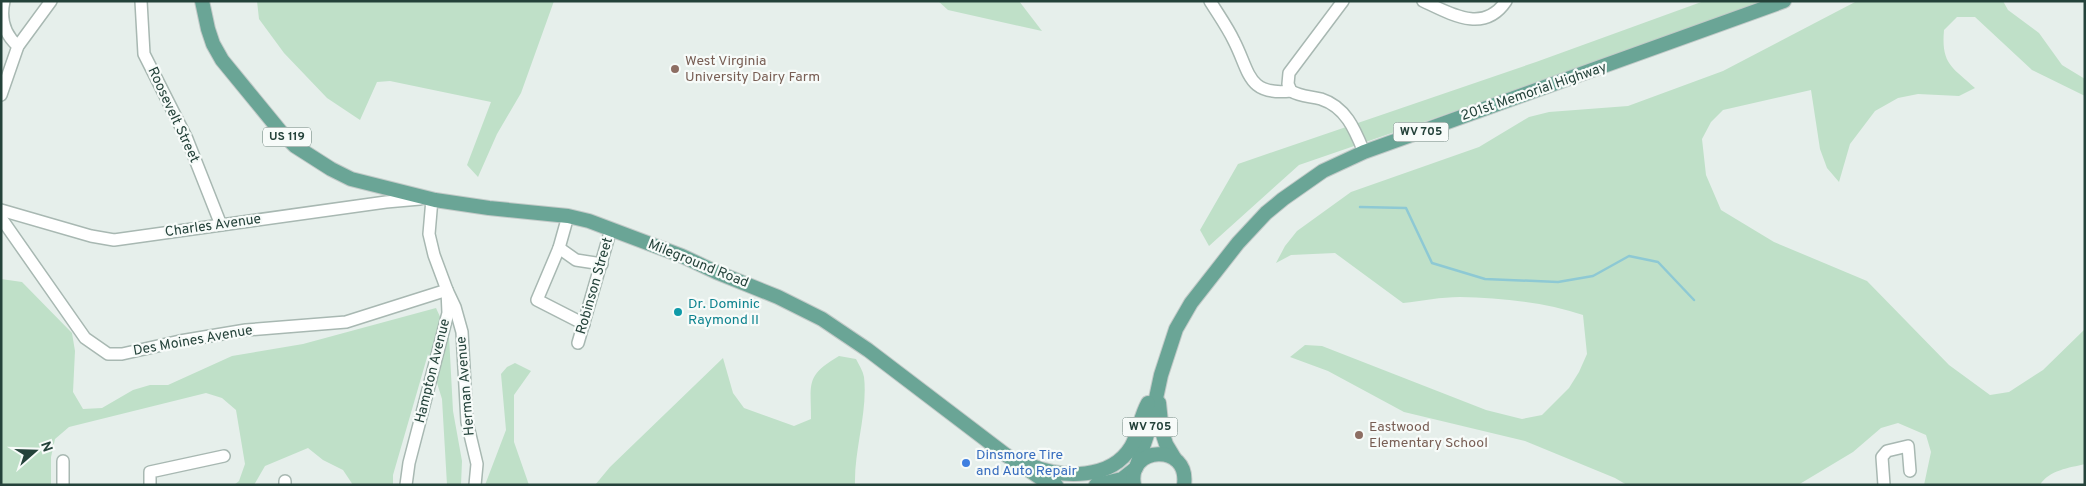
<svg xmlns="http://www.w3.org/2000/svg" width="2086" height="486" viewBox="0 0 2086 486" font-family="Overpass,sans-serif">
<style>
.green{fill:#bfe0c8}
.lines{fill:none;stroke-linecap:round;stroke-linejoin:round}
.stream{stroke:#8ec9d4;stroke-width:2.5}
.minor-casing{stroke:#a8b8b2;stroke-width:14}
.major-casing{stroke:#c2cac8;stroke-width:16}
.minor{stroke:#fff;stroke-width:11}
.major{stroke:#6aa596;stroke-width:14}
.education-dot{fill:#8d6e63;stroke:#f7fbf9;stroke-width:2}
.culture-dot{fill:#0f9aa8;stroke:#f7fbf9;stroke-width:2}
.shop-dot{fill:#3f7fe0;stroke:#f7fbf9;stroke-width:2}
.labels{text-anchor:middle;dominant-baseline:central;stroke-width:4.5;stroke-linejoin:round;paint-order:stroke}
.shield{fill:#f7fbf9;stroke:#637a73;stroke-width:1}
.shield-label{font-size:12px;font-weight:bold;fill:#24423a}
.education-label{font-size:14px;fill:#785e54;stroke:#f7fbf9;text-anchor:start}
.street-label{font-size:14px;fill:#24423a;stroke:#f7fbf9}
.culture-label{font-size:14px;fill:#0d838f;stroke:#f7fbf9;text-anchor:start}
.shop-label{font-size:14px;fill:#366cbe;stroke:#f7fbf9;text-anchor:start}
</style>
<rect width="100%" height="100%" fill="#e6efeb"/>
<!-- green -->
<g class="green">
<path d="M257 1H554L521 93 497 134 478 177 467 165 491 102 390 81 377 82 360 120 327 98 284 53 259 19Z"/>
<path d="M938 1H1019L1042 31 948 10Z"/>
<path d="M1704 1H1774L1299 165 1209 246 1200 230 1238 164 1536 62Z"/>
<path d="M1857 1H2003L2008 10 2039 33 2062 65 2085 79V96L2032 70 1975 17H1957L1944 30C1941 64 1952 67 1975 88L1959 96 1918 94 1898 98 1875 111 1850 144 1839 182 1827 168 1820 149 1811 90 1723 110 1711 122 1702 139 1706 175 1721 210 1774 242 1867 281 1949 365 1990 395 2009 392 2043 370 2085 329V464C2069 468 2049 470 2040 485H1924L1931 452 1926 435 1898 423 1881 428 1853 452 1798 485H1627L1615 478 1525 441 1404 412 1328 371 1290 357 1305 345 1322 346 1486 410 1522 419 1542 415 1569 388 1579 372 1587 354 1583 315C1545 302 1500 298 1460 297 1441 297 1422 301 1403 303L1335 253 1291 255 1276 263 1285 246 1297 231 1351 192 1479 147 1529 117 1549 112 1628 106 1723 71Z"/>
<path d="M1 279 22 282 72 333 75 351 73 392 83 409 102 408 133 390 150 385H168L232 356 303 344 436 308 449 336 453 411 462 461 461 485H447L442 399 428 354 393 475V485H353L343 470 323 460 308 448 265 466 254 485H234L239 481 245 464 236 410 222 398 206 393 69 427 55 439 51 457V485H1Z"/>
<path d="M839 356 856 359C859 365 863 371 864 377 868 412 854 449 855 485H595L610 467 723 358 733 393 744 408 794 426 811 419C811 383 805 376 839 356Z"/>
<path d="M515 363 531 371 514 395V442L529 485H485L506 430 501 374 507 367Z"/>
</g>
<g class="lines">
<!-- stream -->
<path class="stream" d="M1360 207 1406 208 1432 263 1485 279 1558 282 1593 276 1629 256 1658 262 1694 300"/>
<defs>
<g id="minor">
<path d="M4 1C0 19 5 35 18 46"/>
<path d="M141 1 144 54 187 139 221 225"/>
<path d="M1210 1C1218 14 1228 28 1234 41 1250 72 1247 96 1291 91"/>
<path d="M1343 1 1289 73 1288 84 1291 91C1301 97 1310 96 1321 99 1346 107 1355 130 1364 152"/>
<path d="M1423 1C1451 14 1484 34 1506 1"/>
<path d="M1 95 18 46 51 1"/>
<path d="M1 210 91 236 114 240 386 202 420 199"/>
<path d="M568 216 559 248 537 300 584 324"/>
<path d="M1 218 85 338 108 354H122L180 341 246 330 346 322 447 290 455 307 462 332 467 422 477 464 475 485"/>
<path d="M559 248 576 260 602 264"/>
<path d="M578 343 611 229"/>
<path d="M63 461V485"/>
<path d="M150 485V472L224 456"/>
<path d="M285 485V481"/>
<path d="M406 485 409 463 448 313 447 290 434 255 429 234 432 199"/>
<path d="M1884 485 1882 457 1887 451 1908 446 1910 471"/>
</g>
<g id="major">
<path d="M202 1 208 29 213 44 222 60 281 132 295 146 331 169 351 179 435 200 489 208 568 216 589 221 682 256 716 272 778 297 822 319 868 350 1006 455 1045 481 1056 485"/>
<path d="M1159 403 1162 432 1166 444 1175 459"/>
<path d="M1137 465 1150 426 1161 375 1176 329 1191 303 1238 243 1266 213 1283 199 1323 171 1364 152 1784 1"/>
<path d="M1032 466C1063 478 1111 480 1131 447 1139 433 1140 417 1148 403"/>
<path d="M1096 485 1122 479 1136 468"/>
<path d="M1134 485C1126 446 1190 442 1184 485"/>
</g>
</defs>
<!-- minor casing -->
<use href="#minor" class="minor-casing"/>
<!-- major casing -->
<use href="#major" class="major-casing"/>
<!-- minor -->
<use href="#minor" class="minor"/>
<!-- major -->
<use href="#major" class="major"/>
</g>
<!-- markers -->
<g class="education-dot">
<circle cx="675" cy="69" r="5"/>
<circle cx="1359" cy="435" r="5"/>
</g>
<circle class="culture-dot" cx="678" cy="312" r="5"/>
<circle class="shop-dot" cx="966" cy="463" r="5"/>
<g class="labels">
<!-- shield labels -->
<g class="shield">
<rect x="1393.5" y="122.5" width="55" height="19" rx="4"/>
<rect x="263" y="127.5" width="48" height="19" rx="4"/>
<rect x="1122.5" y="417.5" width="55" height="19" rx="4"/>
</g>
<g class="shield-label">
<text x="1421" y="132">WV 705</text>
<text x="287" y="137">US 119</text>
<text x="1150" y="427">WV 705</text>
</g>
<!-- education labels -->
<g class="education-label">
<text x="685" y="61">West Virginia<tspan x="685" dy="16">University Dairy Farm</tspan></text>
<text x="1369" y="427">Eastwood<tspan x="1369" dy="16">Elementary School</tspan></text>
</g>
<!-- street labels -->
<g class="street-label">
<text transform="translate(1534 92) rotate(-19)">201st Memorial Highway</text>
<text transform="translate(173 115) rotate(65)">Roosevelt Street</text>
<text transform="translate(213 226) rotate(-8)">Charles Avenue</text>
<text transform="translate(698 264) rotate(22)">Mileground Road</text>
<text transform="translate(595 286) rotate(-74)">Robinson Street</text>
<text transform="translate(193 341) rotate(-10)">Des Moines Avenue</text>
<text transform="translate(433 371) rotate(-76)">Hampton Avenue</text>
<text transform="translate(466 386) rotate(-95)">Herman Avenue</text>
</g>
<!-- culture labels -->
<g class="culture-label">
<text x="688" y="304">Dr. Dominic<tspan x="688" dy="16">Raymond II</tspan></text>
</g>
<!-- shop labels -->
<g class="shop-label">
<text x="976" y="455">Dinsmore Tire<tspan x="976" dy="16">and Auto Repair</tspan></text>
</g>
</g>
<!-- border -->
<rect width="2086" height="486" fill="none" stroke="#24423a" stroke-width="5"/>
<!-- north arrow -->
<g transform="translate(35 451) rotate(70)" stroke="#f7fbf9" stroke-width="4" paint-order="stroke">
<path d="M0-4L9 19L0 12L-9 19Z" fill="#24423a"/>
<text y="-8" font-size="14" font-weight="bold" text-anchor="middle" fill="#24423a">N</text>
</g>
</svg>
